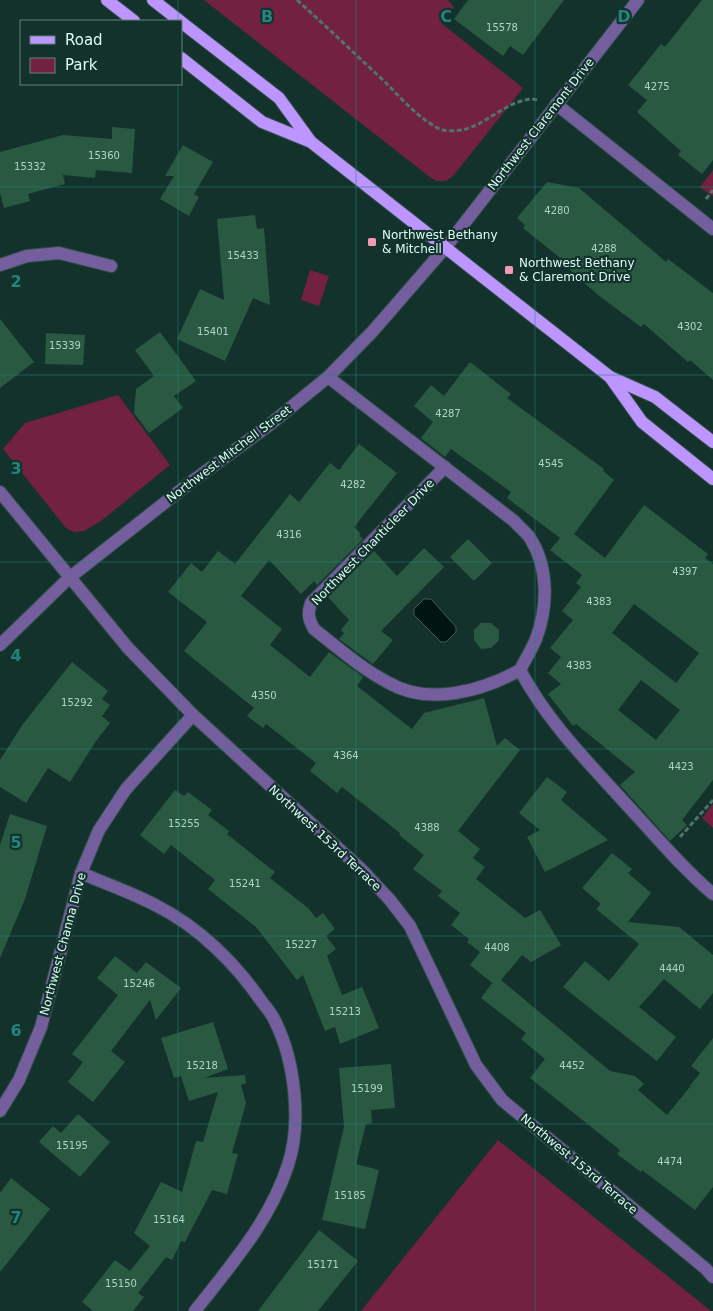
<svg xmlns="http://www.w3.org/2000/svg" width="713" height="1311" viewBox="0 0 713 1311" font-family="'DejaVu Sans',sans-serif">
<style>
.green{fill:#722141}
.water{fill:#001511;stroke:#415b55}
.building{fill:#2a5942;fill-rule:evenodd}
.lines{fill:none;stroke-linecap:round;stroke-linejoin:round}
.minor-casing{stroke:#2f4e48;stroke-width:14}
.major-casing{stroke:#2f4e48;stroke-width:14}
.path{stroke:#52736c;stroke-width:3;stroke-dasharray:5 2.5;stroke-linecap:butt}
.minor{stroke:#755e9e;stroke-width:12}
.major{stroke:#bc95fe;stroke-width:12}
.grid{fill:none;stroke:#23847c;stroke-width:1;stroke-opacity:0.55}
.poi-dot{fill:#f09ab4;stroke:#13322c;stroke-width:2}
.labels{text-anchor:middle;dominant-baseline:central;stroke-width:4.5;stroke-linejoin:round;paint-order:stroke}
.number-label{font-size:10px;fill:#aed4c8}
.street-label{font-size:12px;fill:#dafdf5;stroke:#13322c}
.poi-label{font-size:12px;fill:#dafdf5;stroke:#13322c;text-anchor:start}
.grid-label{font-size:16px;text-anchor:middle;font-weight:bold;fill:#23847c;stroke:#13322c;stroke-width:4.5;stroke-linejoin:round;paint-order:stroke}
</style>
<rect width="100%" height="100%" fill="#13322c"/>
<!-- green -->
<g class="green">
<path d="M204 0H448L454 7 441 23 523 88 454 175C447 182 439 184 431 178Z"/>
<path d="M713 170V195L712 196 700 187Z"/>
<path d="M310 270 329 276 319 306 301 300Z"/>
<path d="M118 395 170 465 101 521 84 531 74 532 66 528 3 449 25 423Z"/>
<path d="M713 804V828L702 818Z"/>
<path d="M498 1140 711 1311H361Z"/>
</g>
<!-- water -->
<path class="water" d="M424 599H431L456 627V632L446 642H441L414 615V609Z"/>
<!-- building -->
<g class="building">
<path d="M468 0H564L523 55 510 46 503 56 454 19Z"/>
<path d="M702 0H713V160L702 174 678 155 681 151 637 112 647 100 628 85 661 44 665 47Z"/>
<path d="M112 127 135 129 132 173 96 170 95 178 63 175 65 184 28 194 30 201 4 208 0 193V152L63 135 112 139Z"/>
<path d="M183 145 213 162 194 194 199 197 189 216 160 199 174 176H165Z"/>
<path d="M547 182 579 188 666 262 668 259 713 293V380L690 360 688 362 644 324 641 327 598 295 562 263 564 261 523 228 525 225 517 218Z"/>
<path d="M255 215 257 229 264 228 270 305 253 298 225 361 177 339 200 289 224 300 217 219Z"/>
<path d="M0 319 34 362 0 388Z"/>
<path d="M160 332 196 381 174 396 183 408 149 433 134 413 136 389 154 376 135 350Z"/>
<path d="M46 333 85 335 83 365 45 364Z"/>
<path d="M470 362 511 394 507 398 604 469 603 471 614 480 574 534 605 558 644 505 708 554 705 558 713 564V780L682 820 687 825 670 841 620 785 635 772 576 724 573 726 548 694 561 684 548 673 561 657 550 648 573 620 562 611 581 587 576 583 582 575 550 550 560 538 507 498 511 492 451 449 445 457 421 438 433 422 414 406 431 385 444 396ZM634 604 699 653 676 683 612 633ZM641 680 680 710 656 740 618 710Z"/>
<path d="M359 444 397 473 354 527 361 534 359 535 363 539 317 585 314 581 301 594 269 560 241 596 282 629 270 645 310 677 329 652 363 677 357 686 412 729 424 713 484 698 497 746 505 738 520 750 458 831 480 849 473 858 485 867 476 879 525 918 540 910 561 945 531 962 522 955 501 980 610 1071 635 1076 644 1084 638 1090 667 1115 689 1088H691L689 1087 700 1073 691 1066 713 1038V1187L695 1210 642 1170 641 1172 617 1154 620 1150 530 1078 545 1059 521 1039 526 1033 481 998 492 983 470 965 480 952 467 942 469 939 451 925 460 913 438 896 442 891 413 869 424 855 399 835 400 833 342 787 337 793 310 771 316 763 266 724 263 728 247 716 254 708 184 651 207 622 168 592 191 563 202 572 218 551 235 564 290 494 299 502 330 463 339 470Z"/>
<path d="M468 539 492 563 474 581 450 557Z"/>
<path d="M424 548 444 567 381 631 393 640 373 664 339 639 344 633 341 630 349 620 328 597 374 551 397 576Z"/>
<path d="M481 623H491L499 630V640L491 648 481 649 474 640V630Z"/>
<path d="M72 662 108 691 102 699 110 705 102 716 110 723 96 741 70 782 48 768 26 803 0 787V760L23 724Z"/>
<path d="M547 777 567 792 561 800 608 840 545 872 527 837 540 830 519 813Z"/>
<path d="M175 790 184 796 188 792 212 810 208 815 229 831 227 834 275 872 270 878 308 908 316 918 323 913 335 929 326 936 336 949 327 956 342 995 362 987 379 1028 340 1044 335 1027 325 1031 303 975 297 980 256 927 208 889 215 880 171 845 164 854 140 835Z"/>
<path d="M10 814 47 826 25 899 0 958V845Z"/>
<path d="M612 853 632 869 628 873 651 893 628 922 679 927 713 955V993L700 1009 664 979 639 1007 676 1037 657 1061 563 987 585 961 609 981 639 944 596 909 601 904 582 888Z"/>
<path d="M115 956 137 973 146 962 181 988 156 1020 150 1000 111 1051 125 1062 93 1102 68 1082 83 1062 72 1054 118 995 97 978Z"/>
<path d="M213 1022 228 1069 204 1078 245 1075 246 1083 241 1085 246 1103 232 1153 238 1154 227 1194 212 1190 185 1242 181 1241 172 1260 166 1257 138 1293 144 1297 133 1311H93L82 1302 115 1260 130 1271 150 1246 134 1233 161 1182 182 1192 196 1141 203 1142 218 1092 189 1101 181 1076 174 1078 161 1038Z"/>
<path d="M391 1064 395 1108 371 1110 372 1123 366 1124 356 1164 379 1170 365 1229 322 1220 344 1127 339 1068Z"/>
<path d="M78 1114 110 1142 80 1177 39 1142 53 1126 61 1133Z"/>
<path d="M11 1178 50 1209 0 1272V1193Z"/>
<path d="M319 1230 358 1261 318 1311H258Z"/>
</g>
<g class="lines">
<defs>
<g id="minor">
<path d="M556 104 713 229"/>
<path d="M0 265 27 256 59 253 111 266"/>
<path d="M328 377 514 521C519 527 526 532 530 538 549 568 548 607 536 639 532 649 525 660 520 670 547 721 587 761 626 804 654 834 681 867 713 894"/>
<path d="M445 467 311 603C307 614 309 620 314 629 338 648 362 669 389 683 429 706 482 691 520 670"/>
<path d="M0 492 128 648 193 715 363 871 390 900 410 926 476 1065 502 1100 706 1269 713 1277"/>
<path d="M0 645 69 578 191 482 268 426 328 377 373 331 445 248 638 0"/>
<path d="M81 873C106 884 133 893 157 906 199 927 236 964 262 1002 267 1008 272 1014 275 1021 295 1061 302 1123 288 1165 270 1221 231 1265 195 1311"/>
<path d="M0 1111 19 1080 41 1027 81 873 99 830 126 789 193 715"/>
</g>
<g id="major">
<path d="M107 0 134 21"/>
<path d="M153 0 180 21"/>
<path d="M181 22 279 98 311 142"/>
<path d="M181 58 262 122 311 142 610 377 655 397 713 442"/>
<path d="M610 377 642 422 713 479"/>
</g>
</defs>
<!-- minor casing -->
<use href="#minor" class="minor-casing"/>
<!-- major casing -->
<use href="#major" class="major-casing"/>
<!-- path -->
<g class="path">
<path d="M297 0C327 27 355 54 384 81 400 97 416 116 436 127 443 132 453 131 462 130 486 126 513 94 539 100"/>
<path d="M706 199 713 190"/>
<path d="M680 837 713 800"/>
</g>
<!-- minor -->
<use href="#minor" class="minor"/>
<!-- major -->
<use href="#major" class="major"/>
</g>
<!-- grid -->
<path class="grid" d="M178 0V21M356 0V1311M535 0V1311M178 84V1311M0 187H713M0 375H713M0 562H713M0 749H713M0 936H713M0 1124H713"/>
<!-- markers -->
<g class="poi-dot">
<rect x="367" y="237" width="10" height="10" rx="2.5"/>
<rect x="504" y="265" width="10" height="10" rx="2.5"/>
</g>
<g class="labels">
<!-- number labels -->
<g class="number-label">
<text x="502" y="27">15578</text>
<text x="657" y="86">4275</text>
<text x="104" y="155">15360</text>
<text x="30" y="166">15332</text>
<text x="557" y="210">4280</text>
<text x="604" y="248">4288</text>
<text x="243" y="255">15433</text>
<text x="690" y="326">4302</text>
<text x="213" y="331">15401</text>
<text x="65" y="345">15339</text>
<text x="448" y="413">4287</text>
<text x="551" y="463">4545</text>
<text x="353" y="484">4282</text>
<text x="289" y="534">4316</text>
<text x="685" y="571">4397</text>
<text x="599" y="601">4383</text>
<text x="579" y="665">4383</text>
<text x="264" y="695">4350</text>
<text x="77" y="702">15292</text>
<text x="346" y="755">4364</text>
<text x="681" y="766">4423</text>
<text x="184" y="823">15255</text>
<text x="427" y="827">4388</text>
<text x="245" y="883">15241</text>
<text x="301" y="944">15227</text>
<text x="497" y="947">4408</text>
<text x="672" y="968">4440</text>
<text x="139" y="983">15246</text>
<text x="345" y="1011">15213</text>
<text x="202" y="1065">15218</text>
<text x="572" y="1065">4452</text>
<text x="367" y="1088">15199</text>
<text x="72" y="1145">15195</text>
<text x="670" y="1161">4474</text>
<text x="350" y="1195">15185</text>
<text x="169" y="1219">15164</text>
<text x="323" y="1264">15171</text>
<text x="121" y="1283">15150</text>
</g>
<!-- street labels -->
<g class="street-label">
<text transform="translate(541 124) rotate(-52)">Northwest Claremont Drive</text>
<text transform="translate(229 454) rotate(-37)">Northwest Mitchell Street</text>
<text transform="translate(373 542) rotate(-46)">Northwest Chanticleer Drive</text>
<text transform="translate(325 838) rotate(43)">Northwest 153rd Terrace</text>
<text transform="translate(63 944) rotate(-75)">Northwest Channa Drive</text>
<text transform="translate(579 1164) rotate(40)">Northwest 153rd Terrace</text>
</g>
<!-- poi labels -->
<g class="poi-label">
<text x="382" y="235">Northwest Bethany<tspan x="382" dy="14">&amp; Mitchell</tspan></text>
<text x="519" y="263">Northwest Bethany<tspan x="519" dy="14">&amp; Claremont Drive</tspan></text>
</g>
</g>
<g class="grid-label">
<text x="267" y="22">B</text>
<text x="446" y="22">C</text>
<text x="624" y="22">D</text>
<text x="16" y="287">2</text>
<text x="16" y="474">3</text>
<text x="16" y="661">4</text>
<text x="16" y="848">5</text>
<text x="16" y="1036">6</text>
<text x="16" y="1223">7</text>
</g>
<!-- legend -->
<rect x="20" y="20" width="162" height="65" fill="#13322c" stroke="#63837c"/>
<rect x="30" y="36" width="25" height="8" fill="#bc95fe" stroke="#63837c"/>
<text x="65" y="45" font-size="15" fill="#dafdf5">Road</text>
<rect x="30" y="58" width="25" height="15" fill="#722141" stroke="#63837c"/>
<text x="65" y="70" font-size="15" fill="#dafdf5">Park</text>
</svg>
